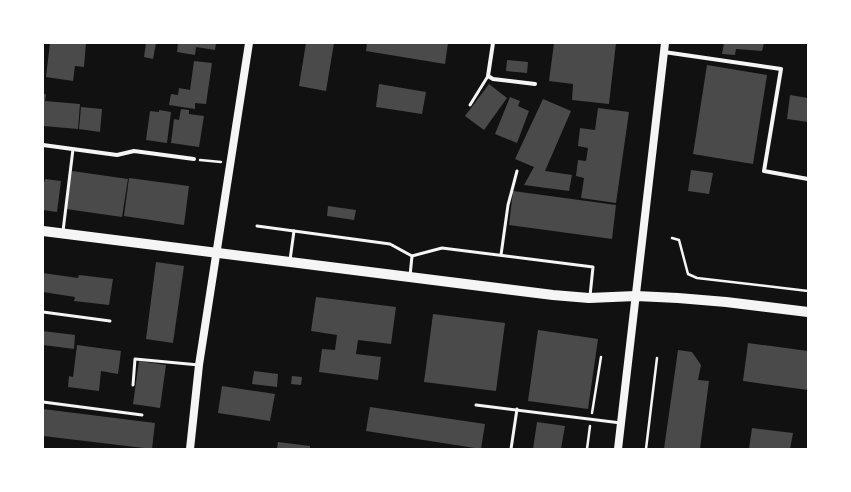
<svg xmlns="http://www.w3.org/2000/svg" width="851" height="492" viewBox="0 0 851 492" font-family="'Fira Sans Condensed',sans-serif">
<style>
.building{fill:#4a4a4a}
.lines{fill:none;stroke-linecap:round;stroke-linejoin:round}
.path{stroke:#f5f5f5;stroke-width:2.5}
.service{stroke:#f5f5f5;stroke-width:3}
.minor{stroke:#f5f5f5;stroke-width:4}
.secondary{stroke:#f5f5f5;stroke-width:8}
.primary{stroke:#f5f5f5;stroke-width:10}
</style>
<rect width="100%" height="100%" fill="#111"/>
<!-- building -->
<g class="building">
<path d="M50 43H86L84 67 75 66 73 81 46 77Z"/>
<path d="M146 43H156L153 59 144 57Z"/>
<path d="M178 43H216L215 50 196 47 195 55 177 52Z"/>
<path d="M306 43H334L326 91 299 86Z"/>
<path d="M367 43H448L445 64 366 51Z"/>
<path d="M554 43H616L609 104 572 100 573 84 549 81Z"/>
<path d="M724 43H764L762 51 736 49 735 55 722 54Z"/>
<path d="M507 60 528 62 527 73 506 71Z"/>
<path d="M194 61 212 63 206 104 195 103V109L169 105 171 94 178 95 179 88 190 90Z"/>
<path d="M707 65 767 75 753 164 693 154Z"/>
<path d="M379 84 426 92 422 114 376 107Z"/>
<path d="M489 84 507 98 484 130 465 116Z"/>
<path d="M43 94H46L45 101 80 104 78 129 43 126Z"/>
<path d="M790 95 808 98V122L787 119Z"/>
<path d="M510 97 520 101 518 106 529 111 517 143 495 134Z"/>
<path d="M543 99 571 111 545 171 572 175 569 191 524 185 534 167 515 159Z"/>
<path d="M81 107 102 109 100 132 79 129Z"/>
<path d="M598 108 629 112 616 203 581 198 584 178 576 176 578 160 586 161 588 148 578 146 580 128 595 130Z"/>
<path d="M181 109 189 110V114L204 116 199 147 171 143 174 119 179 120Z"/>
<path d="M159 110 171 112 167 143 146 140 150 111 159 112Z"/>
<path d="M691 170 713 173 709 194 688 191Z"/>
<path d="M72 171 128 179 122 217 66 209Z"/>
<path d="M129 178 189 186 184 225 124 216Z"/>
<path d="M45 179 61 181 57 212 43 210V186Z"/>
<path d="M513 191 616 205 612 239 509 225Z"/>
<path d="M328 206 356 210 354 220 327 216Z"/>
<path d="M156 262 184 266 173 343 146 339Z"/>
<path d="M43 273 78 278 79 275 113 279 109 305 74 301 75 297 43 292Z"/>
<path d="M316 297 396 307 391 344 358 340 356 354 381 357 378 380 319 372 322 349 335 350 337 335 311 331Z"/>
<path d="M433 314 505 323 496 391 424 382Z"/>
<path d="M538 330 598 339 588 409 528 401Z"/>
<path d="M43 331 75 335 74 349 43 345Z"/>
<path d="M748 343 808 351V390L743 381Z"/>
<path d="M77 345 121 351 118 374 101 371 99 391 68 387 69 376 73 377Z"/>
<path d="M678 350 692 352 701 365 698 380 709 381 700 449H664Z"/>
<path d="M139 361 166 365 160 408 133 404Z"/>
<path d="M254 371 278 374 277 387 252 384Z"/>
<path d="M292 376 302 377 301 385 291 384Z"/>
<path d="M222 386 275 394 270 421 218 413Z"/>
<path d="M370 407 485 424 481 449 366 431Z"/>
<path d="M43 409 155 423 152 449 43 436Z"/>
<path d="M537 422 565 426 561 449H533Z"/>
<path d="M752 428 793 433 790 449H749Z"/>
<path d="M278 442 310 446V449H277Z"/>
</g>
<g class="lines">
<!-- path -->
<g class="path">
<path d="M200 160 221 162"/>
<path d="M672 238 679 240 688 274 697 278 808 291"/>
<path d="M592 413 601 357"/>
<path d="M587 449 590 426"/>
<path d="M646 449 657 358"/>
</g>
<!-- service -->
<g class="service">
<path d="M470 105 488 76"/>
<path d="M257 226 294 231"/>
<path d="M63 231 73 149"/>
<path d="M501 255 508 205 517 171"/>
<path d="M290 260 294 231 390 244 412 256 442 248 593 267 590 296"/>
<path d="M410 276 412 256"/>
<path d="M43 312 110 321"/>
<path d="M133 385 135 359 199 365"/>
<path d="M43 402 142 415"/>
<path d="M476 405 621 423"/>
<path d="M511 449 517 409"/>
</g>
<!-- minor -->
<g class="minor">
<path d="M493 43 488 76 493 79 535 84"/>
<path d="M664 52 781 69 764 171 808 179"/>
<path d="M43 145 117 155 134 151 194 159"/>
</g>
<!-- secondary -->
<g class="secondary">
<path d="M190 449 199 365 249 43"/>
<path d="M618 449 665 43"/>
</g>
<!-- primary -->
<path class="primary" d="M43 231 553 295 589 298 636 296 678 298 726 302 808 312"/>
</g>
<!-- border -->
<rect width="851" height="492" fill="none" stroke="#ffffff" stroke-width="88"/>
</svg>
